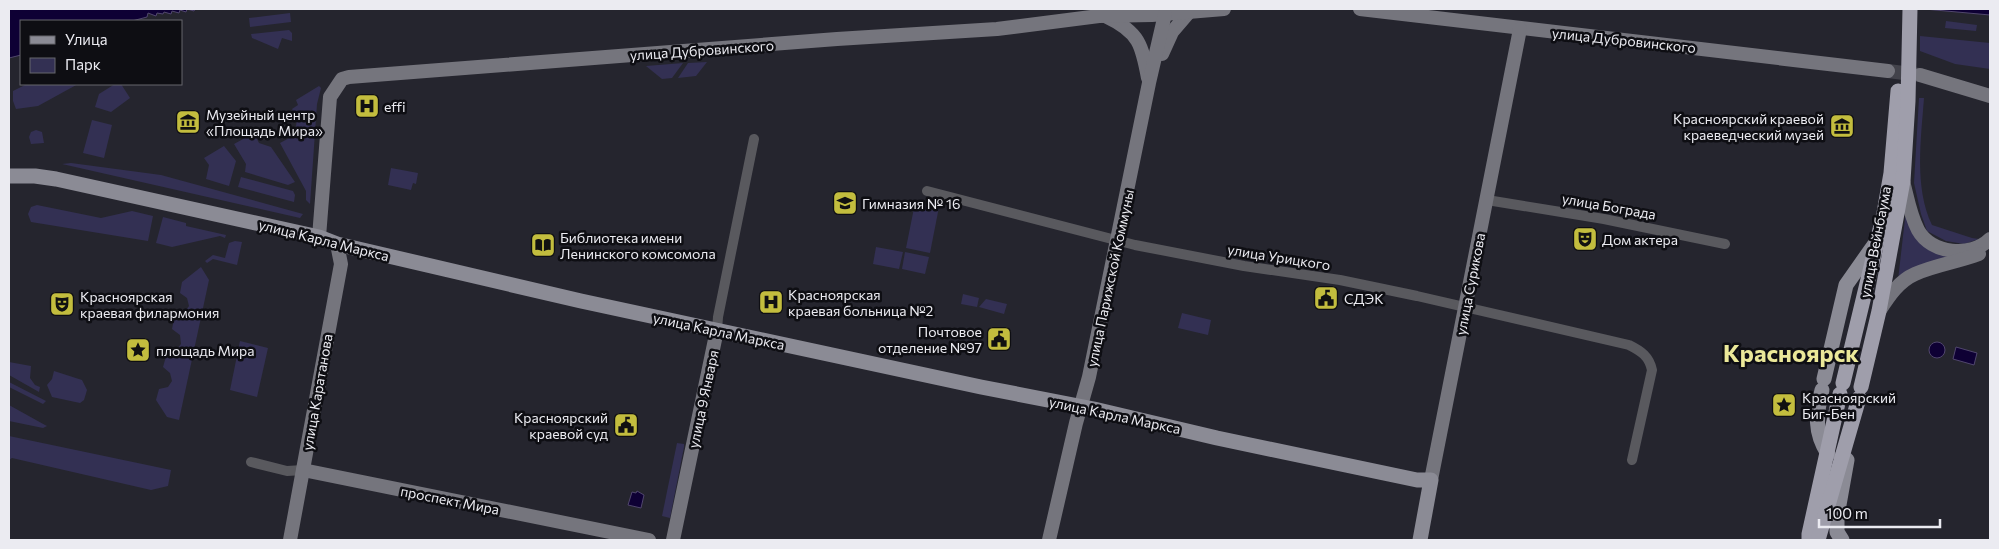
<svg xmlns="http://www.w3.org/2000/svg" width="1999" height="549" viewBox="0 0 1999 549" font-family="Commissioner,sans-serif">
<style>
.green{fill:#333053}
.water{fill:#0e0034;stroke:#50466d}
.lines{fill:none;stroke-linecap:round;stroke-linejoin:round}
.secondary-tunnel{stroke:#43434b;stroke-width:14;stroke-dasharray:14 7;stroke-linecap:butt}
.street{stroke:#59595e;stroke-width:10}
.secondary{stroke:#75757d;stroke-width:14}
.primary{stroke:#8b8b95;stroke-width:15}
.highway{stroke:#9f9eab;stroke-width:15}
.labels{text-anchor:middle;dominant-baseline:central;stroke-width:5;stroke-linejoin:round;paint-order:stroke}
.street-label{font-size:14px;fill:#ebebf1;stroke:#0e0e13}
.poi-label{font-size:14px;fill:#ebebf1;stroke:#0e0e13;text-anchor:start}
.town-label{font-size:24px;font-weight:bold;fill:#ebe899;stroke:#0e0e13}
</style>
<rect width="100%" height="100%" fill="#25252e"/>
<!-- green -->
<g class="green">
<path d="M290 13 291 22 250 27 249 18Z"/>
<path d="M1946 21 1977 25 1976 31 1945 28Z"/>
<path d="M289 30 292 33V41L282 38 278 49 252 38 251 34Z"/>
<path d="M1920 36 1990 43V69L1955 64 1920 51Z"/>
<path d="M707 62 696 76 678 78 688 63Z"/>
<path d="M683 63 672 78 662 79 646 66Z"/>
<path d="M27 84H78L38 106 16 109 13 101V91Z"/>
<path d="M115 84H121L130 98 111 112 95 107 99 94Z"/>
<path d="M319 86 321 88 317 104 310 204 306 200V191L280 143 295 135 297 118 292 109 298 105 296 100Z"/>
<path d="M1919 98H1924C1921 139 1914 187 1932 225L1972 238 1979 239 1964 244 1946 241 1927 231 1921 214 1914 183Z"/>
<path d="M92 120 112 125 104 158 83 153Z"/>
<path d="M36 130 42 132 44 143 31 144 29 137 31 132Z"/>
<path d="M254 133 259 143 271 147 295 182 288 185 245 172 246 164 234 144Z"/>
<path d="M224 146 236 161 229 186 206 179 209 165 204 158Z"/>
<path d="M71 163 161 175 303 214 300 218 62 164Z"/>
<path d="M391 168 418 173 416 184 413 183 411 190 388 185Z"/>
<path d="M241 177 293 191 295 195 294 202 238 187Z"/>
<path d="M915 203 939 207 930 253 906 248Z"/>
<path d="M37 205 101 218 132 211 153 216 148 241 31 222 28 214 31 207Z"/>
<path d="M1906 210 1913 225 1953 255 1898 280Z"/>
<path d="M163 217 186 223V226L226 235 225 238 220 236 172 247 156 243Z"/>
<path d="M235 241 242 242 237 265 213 259 207 263 205 261 213 255 225 258 229 243Z"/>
<path d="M876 247 903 252 899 269 873 264Z"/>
<path d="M905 252 929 257 925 274 902 269Z"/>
<path d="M201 267 209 280 179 420 167 417 156 400 159 389 168 387 172 381 170 373 163 367 167 353 175 352 181 344 180 335 172 329 175 314 184 313 189 306 187 298 180 293 182 282Z"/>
<path d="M963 294 979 298 977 307 961 304Z"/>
<path d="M986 299 1007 304 1004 314 979 307Z"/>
<path d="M1182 313 1211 320 1208 335 1178 328Z"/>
<path d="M240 341 268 348 257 397 230 390Z"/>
<path d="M9 362 31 366 30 378 35 385 40 387 39 392 9 375Z"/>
<path d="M54 371 82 380 87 390 84 400 80 403 52 397 47 385 52 379Z"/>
<path d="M9 382 46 401 43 404 9 387Z"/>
<path d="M9 405 45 425 47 426 43 428 9 421Z"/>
<path d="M9 436 171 470 168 486 151 490 12 458 9 460Z"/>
<path d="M677 443 684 444V447L670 518 662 516Z"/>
</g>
<!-- water -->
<g class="water">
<path d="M9 9H195L194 11 187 9 186 12 180 10 179 13 172 11 171 14 164 12 163 14 157 13 156 16 148 13 147 17 132 21H21V55L9 58Z"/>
<path d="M1924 9H1990V15Z"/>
<circle cx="1937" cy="350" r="8"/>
<path d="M1956 347 1977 353 1974 365 1953 359Z"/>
<path d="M637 491 644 495 641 508 628 505 632 492 636 493Z"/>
</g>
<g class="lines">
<!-- secondary-tunnel -->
<path class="secondary-tunnel" d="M1888 71 1919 75"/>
<!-- street -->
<g class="street">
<path d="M927 191 1135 245 1244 266 1340 280 1417 296 1629 345C1641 351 1649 356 1652 370L1632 460"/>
<path d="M1487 200 1604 219 1725 244"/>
<path d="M717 330 718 317 754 139"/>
<path d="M251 462 287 471 303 470"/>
</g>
<!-- secondary -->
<g class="secondary">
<path d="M1360 9 1888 71"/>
<path d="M1107 17C1139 32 1142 45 1148 78"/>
<path d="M1162 54 1172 32 1190 11"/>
<path d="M1920 75 1990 96"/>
<path d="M1903 181C1907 196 1910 215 1918 230 1931 254 1971 258 1990 239"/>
<path d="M319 237 330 97 342 79 349 77 837 39 997 29 1099 16 1152 15 1224 9"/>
<path d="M1880 310C1889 296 1899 281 1915 274 1935 265 1958 262 1979 254"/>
<path d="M303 470 649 540"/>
<path d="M1431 480 1520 29"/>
<path d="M290 540 341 264 337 244"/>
<path d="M673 540 717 330"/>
<path d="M1049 540 1076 423 1089 377 1149 83 1165 14"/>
</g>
<!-- primary -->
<g class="primary">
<path d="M9 176H35L56 179 319 237 337 244 581 301 981 387 1094 409 1217 438 1417 480H1431L1420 540"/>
<path d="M1824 379 1846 285 1877 241"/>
<path d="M1822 390C1816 414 1814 432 1828 454"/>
<path d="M1842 540 1837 532V516L1847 460"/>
</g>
<!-- highway -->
<g class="highway">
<path d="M1843 383 1884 213 1891 173 1898 91"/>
<path d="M1861 387 1879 311 1903 181 1908 101 1910 9"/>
<path d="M1809 540V534L1840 394"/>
<path d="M1818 540 1859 398"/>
</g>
</g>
<!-- icons -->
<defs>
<symbol id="hospital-square" viewBox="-11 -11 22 22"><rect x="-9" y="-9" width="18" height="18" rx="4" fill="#c3bd3e" stroke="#0e0e13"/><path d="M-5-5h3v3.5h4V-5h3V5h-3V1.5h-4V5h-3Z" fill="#111"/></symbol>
<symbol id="museum-square" viewBox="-11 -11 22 22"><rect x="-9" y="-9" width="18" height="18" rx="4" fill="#c3bd3e" stroke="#0e0e13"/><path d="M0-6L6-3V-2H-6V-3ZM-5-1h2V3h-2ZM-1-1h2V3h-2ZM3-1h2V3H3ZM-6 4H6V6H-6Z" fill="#111"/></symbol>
<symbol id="school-square" viewBox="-11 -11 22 22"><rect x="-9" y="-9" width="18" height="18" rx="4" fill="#c3bd3e" stroke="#0e0e13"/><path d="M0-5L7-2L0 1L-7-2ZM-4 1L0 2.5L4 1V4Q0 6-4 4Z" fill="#111"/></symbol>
<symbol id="theatre-square" viewBox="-11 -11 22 22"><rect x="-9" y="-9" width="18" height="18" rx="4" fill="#c3bd3e" stroke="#0e0e13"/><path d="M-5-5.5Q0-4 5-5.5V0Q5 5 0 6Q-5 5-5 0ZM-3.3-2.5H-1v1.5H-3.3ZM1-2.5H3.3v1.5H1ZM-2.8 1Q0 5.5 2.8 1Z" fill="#111"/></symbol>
<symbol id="library-square" viewBox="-11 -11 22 22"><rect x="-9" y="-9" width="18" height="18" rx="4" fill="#c3bd3e" stroke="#0e0e13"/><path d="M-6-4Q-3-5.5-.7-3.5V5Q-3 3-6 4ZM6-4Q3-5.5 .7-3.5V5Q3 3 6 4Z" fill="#111"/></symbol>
<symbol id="civic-square" viewBox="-11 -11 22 22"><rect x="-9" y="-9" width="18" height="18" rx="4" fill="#c3bd3e" stroke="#0e0e13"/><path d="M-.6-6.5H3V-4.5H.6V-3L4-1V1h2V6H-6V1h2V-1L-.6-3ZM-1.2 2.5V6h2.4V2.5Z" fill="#111"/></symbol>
<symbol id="sight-square" viewBox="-11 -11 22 22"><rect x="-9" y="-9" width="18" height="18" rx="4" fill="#c3bd3e" stroke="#0e0e13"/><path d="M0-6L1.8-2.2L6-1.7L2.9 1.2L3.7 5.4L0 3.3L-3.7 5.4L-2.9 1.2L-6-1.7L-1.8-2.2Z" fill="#111"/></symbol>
</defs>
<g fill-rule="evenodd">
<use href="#hospital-square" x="353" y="92" width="28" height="28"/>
<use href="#museum-square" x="174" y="108" width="28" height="28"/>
<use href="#museum-square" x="1828" y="112" width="28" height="28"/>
<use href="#school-square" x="831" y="189" width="28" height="28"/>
<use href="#theatre-square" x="1571" y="225" width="28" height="28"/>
<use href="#library-square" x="529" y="231" width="28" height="28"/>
<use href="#civic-square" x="1312" y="284" width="28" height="28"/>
<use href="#hospital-square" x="757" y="288" width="28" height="28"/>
<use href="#theatre-square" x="48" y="290" width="28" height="28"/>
<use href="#civic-square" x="985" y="325" width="28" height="28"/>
<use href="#sight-square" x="124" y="336" width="28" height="28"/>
<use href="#sight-square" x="1770" y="391" width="28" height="28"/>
<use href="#civic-square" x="612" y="411" width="28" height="28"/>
</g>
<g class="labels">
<!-- street labels -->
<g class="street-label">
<text transform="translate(1624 40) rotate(6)">улица Дубровинского</text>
<text transform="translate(702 50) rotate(-4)">улица Дубровинского</text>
<text transform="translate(1609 206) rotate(10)">улица Бограда</text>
<text transform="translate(324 240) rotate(14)">улица Карла Маркса</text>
<text transform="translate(1875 242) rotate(-79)">улица Вейнбаума</text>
<text transform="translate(1279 257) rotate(9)">улица Урицкого</text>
<text transform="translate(1110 278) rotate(-78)">улица Парижской Коммуны</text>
<text transform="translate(1470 284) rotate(-79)">улица Сурикова</text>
<text transform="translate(719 331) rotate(12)">улица Карла Маркса</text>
<text transform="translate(317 392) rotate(-80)">улица Каратанова</text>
<text transform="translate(703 399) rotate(-78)">улица 9 Января</text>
<text transform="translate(1115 415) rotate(12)">улица Карла Маркса</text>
<text transform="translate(450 500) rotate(11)">проспект Мира</text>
</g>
<!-- poi labels -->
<g class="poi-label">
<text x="384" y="106">effi</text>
<text x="206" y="114">Музейный центр<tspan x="206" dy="16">«Площадь Мира»</tspan></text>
<text x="1824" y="118" text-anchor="end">Красноярский краевой<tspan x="1824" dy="16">краеведческий музей</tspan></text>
<text x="862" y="203">Гимназия № 16</text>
<text x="560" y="237">Библиотека имени<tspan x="560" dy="16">Ленинского комсомола</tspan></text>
<text x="1602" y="239">Дом актера</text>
<text x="788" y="294">Красноярская<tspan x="788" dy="16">краевая больница №2</tspan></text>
<text x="80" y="296">Красноярская<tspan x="80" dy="16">краевая филармония</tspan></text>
<text x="1344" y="298">СДЭК</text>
<text x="982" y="331" text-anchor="end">Почтовое<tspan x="982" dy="16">отделение №97</tspan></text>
<text x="156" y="350">площадь Мира</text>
<text x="1802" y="397">Красноярский<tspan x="1802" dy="16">Биг-Бен</tspan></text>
<text x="608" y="417" text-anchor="end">Красноярский<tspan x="608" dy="16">краевой суд</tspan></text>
</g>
<!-- town labels -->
<g class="town-label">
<text x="1791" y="352">Красноярск</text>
</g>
</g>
<!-- border -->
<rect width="1999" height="549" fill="none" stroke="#ebebf1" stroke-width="20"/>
<!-- legend -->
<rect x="20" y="20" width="162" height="65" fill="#0e0e13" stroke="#66666c"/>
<rect x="30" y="36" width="25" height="8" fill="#8b8b95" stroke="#66666c"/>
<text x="65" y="45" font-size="15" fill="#ebebf1">Улица</text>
<rect x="30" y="58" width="25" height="15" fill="#333053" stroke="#66666c"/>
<text x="65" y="70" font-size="15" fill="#ebebf1">Парк</text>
<!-- scale -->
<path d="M1819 519v8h121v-8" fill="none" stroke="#ebebf1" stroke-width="2.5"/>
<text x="1826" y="519" font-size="15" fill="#ebebf1" stroke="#0e0e13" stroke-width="4" paint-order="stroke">100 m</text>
</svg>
